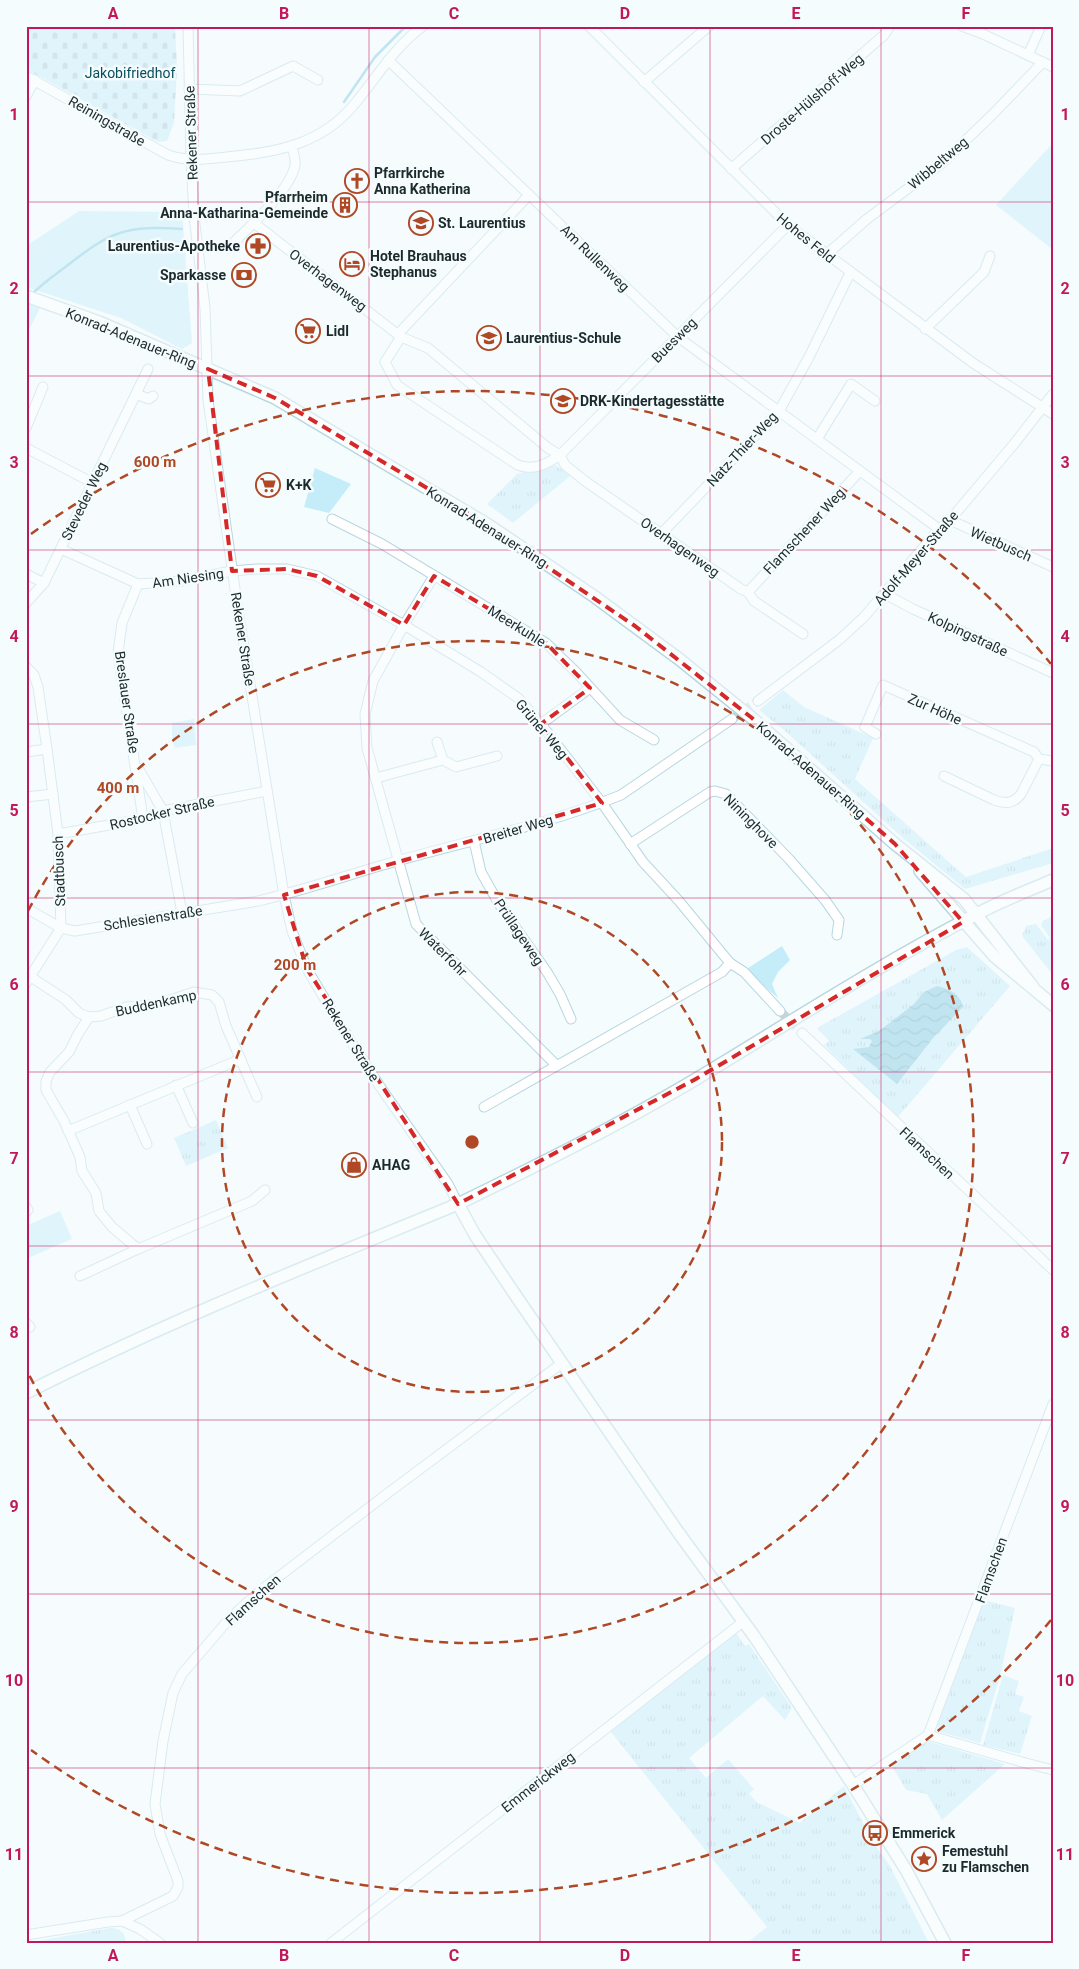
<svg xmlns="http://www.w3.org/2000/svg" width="1079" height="1969" viewBox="0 0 1079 1969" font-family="Roboto,sans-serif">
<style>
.grass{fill:url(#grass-tufts)}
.cemetery{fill:url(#cemetery-stones)}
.park{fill:#c4edf9}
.water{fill:url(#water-waves)}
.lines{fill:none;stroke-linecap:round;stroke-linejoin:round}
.stream{stroke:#7ecae0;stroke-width:2.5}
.minor-tunnel{stroke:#cad2d4;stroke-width:9;stroke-dasharray:9 4.5;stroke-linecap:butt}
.minor-casing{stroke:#b7d7e1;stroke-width:11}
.major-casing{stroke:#b7d7e1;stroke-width:14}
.minor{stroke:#fff;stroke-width:9}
.major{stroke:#fff;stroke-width:11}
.marked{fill:none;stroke:#d62828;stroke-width:4;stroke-dasharray:10 6;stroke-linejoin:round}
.grid{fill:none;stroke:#c2185b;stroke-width:1;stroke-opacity:0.55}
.ring{fill:none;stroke:#b04825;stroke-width:2.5;stroke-dasharray:9 6}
.labels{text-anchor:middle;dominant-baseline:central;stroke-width:5;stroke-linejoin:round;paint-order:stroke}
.park-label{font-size:14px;fill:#094e5d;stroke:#f5fcfe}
.street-label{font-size:14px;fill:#1d2a2d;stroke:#f5fcfe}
.poi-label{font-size:14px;font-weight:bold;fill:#1d2a2d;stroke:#f5fcfe;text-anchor:start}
.centre{fill:#b04825;stroke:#f5fcfe;stroke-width:2.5}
.ring-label{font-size:15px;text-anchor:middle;font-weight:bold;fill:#b04825;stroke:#f5fcfe;stroke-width:5;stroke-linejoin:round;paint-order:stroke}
.neatline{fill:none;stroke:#c2185b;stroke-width:2}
.grid-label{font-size:16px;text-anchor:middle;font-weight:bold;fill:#c2185b}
</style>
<defs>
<pattern id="grass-tufts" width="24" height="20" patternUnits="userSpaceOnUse" patternTransform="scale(1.25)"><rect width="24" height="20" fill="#c4edf9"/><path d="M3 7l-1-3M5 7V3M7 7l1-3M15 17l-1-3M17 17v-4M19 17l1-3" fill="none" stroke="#a8cbd6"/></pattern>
<pattern id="cemetery-stones" width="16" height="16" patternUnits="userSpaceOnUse" patternTransform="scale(1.25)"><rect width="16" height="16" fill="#c4edf9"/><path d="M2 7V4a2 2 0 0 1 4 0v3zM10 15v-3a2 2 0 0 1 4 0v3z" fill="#a8cbd6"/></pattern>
<pattern id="water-waves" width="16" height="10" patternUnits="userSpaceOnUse" patternTransform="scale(1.25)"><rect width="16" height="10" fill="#7ecae0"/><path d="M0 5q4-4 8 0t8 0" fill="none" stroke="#67a4b6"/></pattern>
</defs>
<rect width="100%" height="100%" fill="#f5fcfe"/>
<!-- grass -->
<g class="grass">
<path d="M556 465 570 476 513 523 487 504 517 474Z"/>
<path d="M783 690 804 707 873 738 855 779 966 877 1053 848V863L965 889 904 839 785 731 759 710Z"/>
<path d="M1053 916V975L1022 936 1026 926 1036 924 1048 940 1050 938 1041 925 1043 921Z"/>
<path d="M967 947 1010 986 898 1117 824 1045 829 1041 817 1028 956 950Z"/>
<path d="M216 1120 228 1148 186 1166 174 1138Z"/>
<path d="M984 1600 1015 1608 1000 1676 980 1743 940 1732 937 1725Z"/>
<path d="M736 1633 745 1646 749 1644 792 1708 785 1720 763 1696 689 1758 706 1778 728 1759 754 1789 749 1794 757 1802 800 1823 844 1786 873 1842 890 1866 929 1943H747L767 1927 610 1731Z"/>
<path d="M1003 1675 1019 1681 1015 1694 1024 1697 1019 1711 1032 1716 1020 1754 983 1745Z"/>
<path d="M927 1741 1005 1764 942 1820 927 1794 906 1790 892 1766Z"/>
<path d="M110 1928C121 1928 125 1933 126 1943H26Z"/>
</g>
<!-- cemetery -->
<path class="cemetery" d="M26 26H175L177 69 174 123 167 141 158 142 26 69Z"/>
<!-- park -->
<g class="park">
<path d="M1053 143V250L996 205Z"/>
<path d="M79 211 182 212 192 343 182 349 121 318 26 287V246Z"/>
<path d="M26 303 40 308 26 336Z"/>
<path d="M315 468 351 484 329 513 304 507Z"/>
<path d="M194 719 196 745 175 748 172 740V723Z"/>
<path d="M782 946 790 960 778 972 772 984 778 998 745 970Z"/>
<path d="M60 1211 72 1239 26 1259V1224L28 1225Z"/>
</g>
<!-- water -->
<path class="water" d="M937 986C948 988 961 995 963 1007L934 1037 897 1084 853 1049 869 1047 872 1041 870 1039H860L879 1031 914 1004 924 992Z"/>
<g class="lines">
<!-- stream -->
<g class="stream">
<path d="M344 102 375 57 406 26"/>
<path d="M32 294C43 283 56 274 68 265 111 231 127 225 182 229"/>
</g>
<!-- minor-tunnel -->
<g class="minor-tunnel">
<path d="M732 719 758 701"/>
<path d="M780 1011 802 1033"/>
</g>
<defs>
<g id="minor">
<path d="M188 26 191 160 194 216 205 308 208 400 237 603 284 895 292 931 307 969 339 1023 381 1088 448 1184 458 1204"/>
<path d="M589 26 788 225 973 363 1053 414"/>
<path d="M962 26 983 34 1053 67"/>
<path d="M1028 55 1041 26"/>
<path d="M388 60 678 337 939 529"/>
<path d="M26 76 168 155C191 163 213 158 236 156 280 152 322 142 352 107 376 79 393 48 423 26"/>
<path d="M644 82 709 26"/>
<path d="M189 89 240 91 293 66 318 80"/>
<path d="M26 96 35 80"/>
<path d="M731 169 884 35 890 26"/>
<path d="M254 223 401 337 428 348 548 448 560 455 565 465 585 481 741 589 748 592 754 601 803 634"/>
<path d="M228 248C246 230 291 190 295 165 296 159 293 152 292 146"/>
<path d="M826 255 867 219 942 163 992 115 1043 62"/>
<path d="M925 329 984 272 990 256"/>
<path d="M398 334 529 195"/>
<path d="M401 337 385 362 397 385 516 464C532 472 547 464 560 455L788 225"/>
<path d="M136 394 149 399 153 396"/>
<path d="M26 428 43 387"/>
<path d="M817 439 851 384 875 401"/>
<path d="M26 448 93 483"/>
<path d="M332 519 382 544 546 643 576 672 620 720 654 740"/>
<path d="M950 520 1053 567"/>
<path d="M661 534 779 411 809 357 850 273"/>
<path d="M61 549 138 584 181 581 232 571 257 569H287L317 576 404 625 481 672 518 698 541 724 602 803 643 862 679 901 730 963 744 972 780 1011"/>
<path d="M26 574 44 583"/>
<path d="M434 576 404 625 373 681 365 714 367 748 416 924 556 1065"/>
<path d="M138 584 122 623 118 653 143 819"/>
<path d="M748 592 860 471"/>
<path d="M885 594 913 609 1053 673"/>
<path d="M26 603 44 583 148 369"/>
<path d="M26 667 34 675 38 687 47 749 58 834 61 928 26 983"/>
<path d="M758 701 839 640 864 617 939 529 950 520 1014 444 1053 394"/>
<path d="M541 724 590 688"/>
<path d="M876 734 865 727 883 685 1034 752 1039 759 1053 761"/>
<path d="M437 742 443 760"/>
<path d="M26 752 47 749"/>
<path d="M138 768 163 811 182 913"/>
<path d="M944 776 994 800C1004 804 1014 804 1021 794L1039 759"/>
<path d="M376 778 443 760 456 767 497 756"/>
<path d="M26 797 53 794"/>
<path d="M58 834 143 819 163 811 267 791"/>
<path d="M474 841 481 872 499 904 547 972 560 994 571 1019"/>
<path d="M630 844 710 792 715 791 726 794 789 859 825 900 839 920 837 935"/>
<path d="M26 908 61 928 75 931 258 901C305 890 351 874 397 861 472 840 549 824 621 795L732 719"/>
<path d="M31 977 66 1000 79 1013 89 1017 78 1034 69 1052 50 1072 46 1081V1090L64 1121 80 1157 82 1171 96 1193 99 1211 112 1227 138 1249 252 1201 265 1190"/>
<path d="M89 1017 101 1016 126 1007 158 1004 194 992 212 995 219 1002 226 1026 257 1097"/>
<path d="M802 1033 1053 1270"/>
<path d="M176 1085 193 1123"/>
<path d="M130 1105 147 1144"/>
<path d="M484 1107 722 972 730 963"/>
<path d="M68 1131 241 1059"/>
<path d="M26 1207 28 1210 26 1212"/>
<path d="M80 1276 138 1249"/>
<path d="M26 1323 30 1327"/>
<path d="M928 1735 1053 1404"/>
<path d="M853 1785 928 1735 1022 1762 1053 1770"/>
<path d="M122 1921 173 1896 178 1887V1881L160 1834 155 1804 163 1741 173 1693 182 1674 231 1617 260 1591 388 1493 562 1363"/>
<path d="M26 1935 108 1922 122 1921 140 1929 160 1943"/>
<path d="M331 1943 744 1621"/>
</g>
<g id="major">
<path d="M26 296 99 322 275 398 487 524 595 597 679 659 752 718 895 844 964 899 1033 987"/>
<path d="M920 871 994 956 1053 1005"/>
<path d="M458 1204 475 1235 518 1299 678 1532 754 1636 853 1785 906 1870 945 1943"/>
<path d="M26 1393C166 1322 312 1264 458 1204 538 1165 619 1125 696 1079 789 1023 880 964 977 914 1001 901 1027 891 1053 880"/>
</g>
</defs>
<!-- minor casing -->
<use href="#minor" class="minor-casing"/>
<!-- major casing -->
<use href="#major" class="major-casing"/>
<!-- minor -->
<use href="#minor" class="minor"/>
<!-- major -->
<use href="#major" class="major"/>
</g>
<!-- marked area -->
<path d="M0 0H1079V1969H0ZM208 369 275 398 454 504 635 626 752 718 895 844 963 922 694 1080 458 1204 307 969 284 895 602 803 541 724 590 688 546 643 434 576 404 625 317 576 287 569 232 571Z" fill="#f5fcfe" fill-opacity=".55" fill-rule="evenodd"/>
<path class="marked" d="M208 369 275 398 454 504 635 626 752 718 895 844 963 922 694 1080 458 1204 307 969 284 895 602 803 541 724 590 688 546 643 434 576 404 625 317 576 287 569 232 571Z"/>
<!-- grid -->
<path class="grid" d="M198 26V1943M369 26V1943M540 26V1943M710 26V1943M881 26V1943M26 202H1053M26 376H1053M26 550H1053M26 724H1053M26 898H1053M26 1072H1053M26 1246H1053M26 1420H1053M26 1594H1053M26 1768H1053"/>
<!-- distance rings -->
<g class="ring">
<circle cx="472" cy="1142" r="250"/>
<path d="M28 911A501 501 0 1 1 28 1373"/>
<path d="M1051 1620A751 751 0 0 1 31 1750M31 534A751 751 0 0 1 1051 664"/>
</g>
<!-- icons -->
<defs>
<symbol id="church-ring" viewBox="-11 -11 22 22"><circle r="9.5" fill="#f5fcfe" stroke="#b04825" stroke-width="1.5"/><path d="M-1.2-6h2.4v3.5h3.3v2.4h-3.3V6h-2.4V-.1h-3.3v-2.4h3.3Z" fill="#b04825"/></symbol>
<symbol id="building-ring" viewBox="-11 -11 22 22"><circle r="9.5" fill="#f5fcfe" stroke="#b04825" stroke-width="1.5"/><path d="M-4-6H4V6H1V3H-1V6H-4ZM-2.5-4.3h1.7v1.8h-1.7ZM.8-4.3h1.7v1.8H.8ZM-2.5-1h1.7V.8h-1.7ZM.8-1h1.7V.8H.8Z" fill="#b04825"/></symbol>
<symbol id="school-ring" viewBox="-11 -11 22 22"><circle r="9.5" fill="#f5fcfe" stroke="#b04825" stroke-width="1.5"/><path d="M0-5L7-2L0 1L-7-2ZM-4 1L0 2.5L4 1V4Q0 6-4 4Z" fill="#b04825"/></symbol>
<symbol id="pharmacy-ring" viewBox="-11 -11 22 22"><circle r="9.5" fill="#f5fcfe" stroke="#b04825" stroke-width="1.5"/><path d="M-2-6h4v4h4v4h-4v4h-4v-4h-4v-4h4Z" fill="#b04825"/></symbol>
<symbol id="hotel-ring" viewBox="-11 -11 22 22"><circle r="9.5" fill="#f5fcfe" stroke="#b04825" stroke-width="1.5"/><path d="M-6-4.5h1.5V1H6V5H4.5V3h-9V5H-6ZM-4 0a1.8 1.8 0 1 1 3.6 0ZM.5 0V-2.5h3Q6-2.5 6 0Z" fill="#b04825"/></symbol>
<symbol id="bank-ring" viewBox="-11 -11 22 22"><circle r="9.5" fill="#f5fcfe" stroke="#b04825" stroke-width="1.5"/><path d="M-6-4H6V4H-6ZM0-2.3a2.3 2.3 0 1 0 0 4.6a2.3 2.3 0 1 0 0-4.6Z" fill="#b04825"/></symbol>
<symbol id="supermarket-ring" viewBox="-11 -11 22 22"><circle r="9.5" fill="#f5fcfe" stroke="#b04825" stroke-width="1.5"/><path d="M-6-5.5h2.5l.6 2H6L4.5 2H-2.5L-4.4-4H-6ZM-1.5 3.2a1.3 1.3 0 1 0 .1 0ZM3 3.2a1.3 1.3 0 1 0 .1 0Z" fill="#b04825"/></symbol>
<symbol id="shop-ring" viewBox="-11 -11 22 22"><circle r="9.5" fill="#f5fcfe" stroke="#b04825" stroke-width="1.5"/><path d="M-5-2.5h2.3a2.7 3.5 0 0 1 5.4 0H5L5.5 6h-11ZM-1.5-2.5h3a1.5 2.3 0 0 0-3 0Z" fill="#b04825"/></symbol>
<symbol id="bus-ring" viewBox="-11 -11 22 22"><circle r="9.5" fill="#f5fcfe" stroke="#b04825" stroke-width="1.5"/><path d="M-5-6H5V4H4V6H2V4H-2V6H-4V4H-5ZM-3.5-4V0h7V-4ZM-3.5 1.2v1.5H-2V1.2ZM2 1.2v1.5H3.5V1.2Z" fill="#b04825"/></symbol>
<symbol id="sight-ring" viewBox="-11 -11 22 22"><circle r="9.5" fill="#f5fcfe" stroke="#b04825" stroke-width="1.5"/><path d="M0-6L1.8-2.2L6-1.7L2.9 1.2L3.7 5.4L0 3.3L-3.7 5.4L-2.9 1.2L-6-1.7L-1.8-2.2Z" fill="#b04825"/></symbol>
</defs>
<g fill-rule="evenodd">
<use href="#church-ring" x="343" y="167" width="28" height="28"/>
<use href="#building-ring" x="331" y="191" width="28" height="28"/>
<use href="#school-ring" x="407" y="209" width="28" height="28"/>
<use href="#pharmacy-ring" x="244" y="232" width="28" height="28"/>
<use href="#hotel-ring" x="338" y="250" width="28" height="28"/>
<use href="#bank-ring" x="230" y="261" width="28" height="28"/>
<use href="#supermarket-ring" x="294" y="317" width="28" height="28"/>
<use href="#school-ring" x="475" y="324" width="28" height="28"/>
<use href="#school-ring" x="549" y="387" width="28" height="28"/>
<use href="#supermarket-ring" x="254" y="471" width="28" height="28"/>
<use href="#shop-ring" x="340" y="1151" width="28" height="28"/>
<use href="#bus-ring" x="861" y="1819" width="28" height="28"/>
<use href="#sight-ring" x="910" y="1845" width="28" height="28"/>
</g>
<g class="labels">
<!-- park labels -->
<g class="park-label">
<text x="130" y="73">Jakobifriedhof</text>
</g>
<!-- street labels -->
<g class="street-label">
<text transform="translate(812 99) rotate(-41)">Droste-Hülshoff-Weg</text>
<text transform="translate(107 121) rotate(30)">Reiningstraße</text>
<text transform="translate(191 133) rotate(-92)">Rekener Straße</text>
<text transform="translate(938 163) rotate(-40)">Wibbeltweg</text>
<text transform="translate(806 238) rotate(39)">Hohes Feld</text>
<text transform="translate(595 258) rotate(44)">Am Rullenweg</text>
<text transform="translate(328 280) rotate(37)">Overhagenweg</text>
<text transform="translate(131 338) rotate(22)">Konrad-Adenauer-Ring</text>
<text transform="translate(674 340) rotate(-45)">Buesweg</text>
<text transform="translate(742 449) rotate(-47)">Natz-Thier-Weg</text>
<text transform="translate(84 501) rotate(-64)">Steveder Weg</text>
<text transform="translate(487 527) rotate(32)">Konrad-Adenauer-Ring</text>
<text transform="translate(804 531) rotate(-47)">Flamschener Weg</text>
<text transform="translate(1001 544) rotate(24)">Wietbusch</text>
<text transform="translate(680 547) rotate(35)">Overhagenweg</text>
<text transform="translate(916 558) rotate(-49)">Adolf-Meyer-Straße</text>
<text transform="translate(188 578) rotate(-8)">Am Niesing</text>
<text transform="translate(517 626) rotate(32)">Meerkuhle</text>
<text transform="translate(968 634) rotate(25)">Kolpingstraße</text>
<text transform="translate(243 639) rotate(81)">Rekener Straße</text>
<text transform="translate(127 702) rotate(82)">Breslauer Straße</text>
<text transform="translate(935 709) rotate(24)">Zur Höhe</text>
<text transform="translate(542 729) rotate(50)">Grüner Weg</text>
<text transform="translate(811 770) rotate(41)">Konrad-Adenauer-Ring</text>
<text transform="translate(162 813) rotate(-13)">Rostocker Straße</text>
<text transform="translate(751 821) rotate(45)">Nininghove</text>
<text transform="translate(518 829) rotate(-16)">Breiter Weg</text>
<text transform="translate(59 871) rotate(-92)">Stadtbusch</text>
<text transform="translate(153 918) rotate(-9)">Schlesienstraße</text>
<text transform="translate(519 932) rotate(56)">Prüllageweg</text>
<text transform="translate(443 952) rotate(45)">Waterfohr</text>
<text transform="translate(156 1003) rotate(-12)">Buddenkamp</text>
<text transform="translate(351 1040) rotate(58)">Rekener Straße</text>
<text transform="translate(927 1153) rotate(43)">Flamschen</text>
<text transform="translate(991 1570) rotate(-70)">Flamschen</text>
<text transform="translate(253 1600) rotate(-42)">Flamschen</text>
<text transform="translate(538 1782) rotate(-38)">Emmerickweg</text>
</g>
<!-- poi labels -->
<g class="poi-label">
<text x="374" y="173">Pfarrkirche<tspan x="374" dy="16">Anna Katherina</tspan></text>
<text x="328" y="197" text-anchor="end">Pfarrheim<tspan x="328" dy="16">Anna-Katharina-Gemeinde</tspan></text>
<text x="438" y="223">St. Laurentius</text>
<text x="240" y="246" text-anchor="end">Laurentius-Apotheke</text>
<text x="370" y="256">Hotel Brauhaus<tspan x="370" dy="16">Stephanus</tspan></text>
<text x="226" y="275" text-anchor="end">Sparkasse</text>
<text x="326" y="331">Lidl</text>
<text x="506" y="338">Laurentius-Schule</text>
<text x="580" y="401">DRK-Kindertagesstätte</text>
<text x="286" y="485">K+K</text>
<text x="372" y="1165">AHAG</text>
<text x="892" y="1833">Emmerick</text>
<text x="942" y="1851">Femestuhl<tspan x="942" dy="16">zu Flamschen</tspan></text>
</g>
</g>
<circle cx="472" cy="1142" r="8" class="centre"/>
<g class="ring-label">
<text x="155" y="467">600 m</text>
<text x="118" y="793">400 m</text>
<text x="295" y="970">200 m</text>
</g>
<!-- border -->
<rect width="1079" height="1969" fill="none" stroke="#f5fcfe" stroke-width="55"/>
<rect x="28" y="28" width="1024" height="1914" class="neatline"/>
<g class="grid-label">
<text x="113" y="19">A</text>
<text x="284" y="19">B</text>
<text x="454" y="19">C</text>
<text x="625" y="19">D</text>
<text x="796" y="19">E</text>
<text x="966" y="19">F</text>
<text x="14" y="120">1</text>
<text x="1065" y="120">1</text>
<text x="14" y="294">2</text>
<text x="1065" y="294">2</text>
<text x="14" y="468">3</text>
<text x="1065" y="468">3</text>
<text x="14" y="642">4</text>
<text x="1065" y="642">4</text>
<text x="14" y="816">5</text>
<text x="1065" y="816">5</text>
<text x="14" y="990">6</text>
<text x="1065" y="990">6</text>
<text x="14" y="1164">7</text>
<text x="1065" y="1164">7</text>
<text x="14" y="1338">8</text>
<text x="1065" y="1338">8</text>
<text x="14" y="1512">9</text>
<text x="1065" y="1512">9</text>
<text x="14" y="1686">10</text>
<text x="1065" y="1686">10</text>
<text x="14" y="1860">11</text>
<text x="1065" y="1860">11</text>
<text x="113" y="1961">A</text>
<text x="284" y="1961">B</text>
<text x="454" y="1961">C</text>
<text x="625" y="1961">D</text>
<text x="796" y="1961">E</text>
<text x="966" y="1961">F</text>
</g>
</svg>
